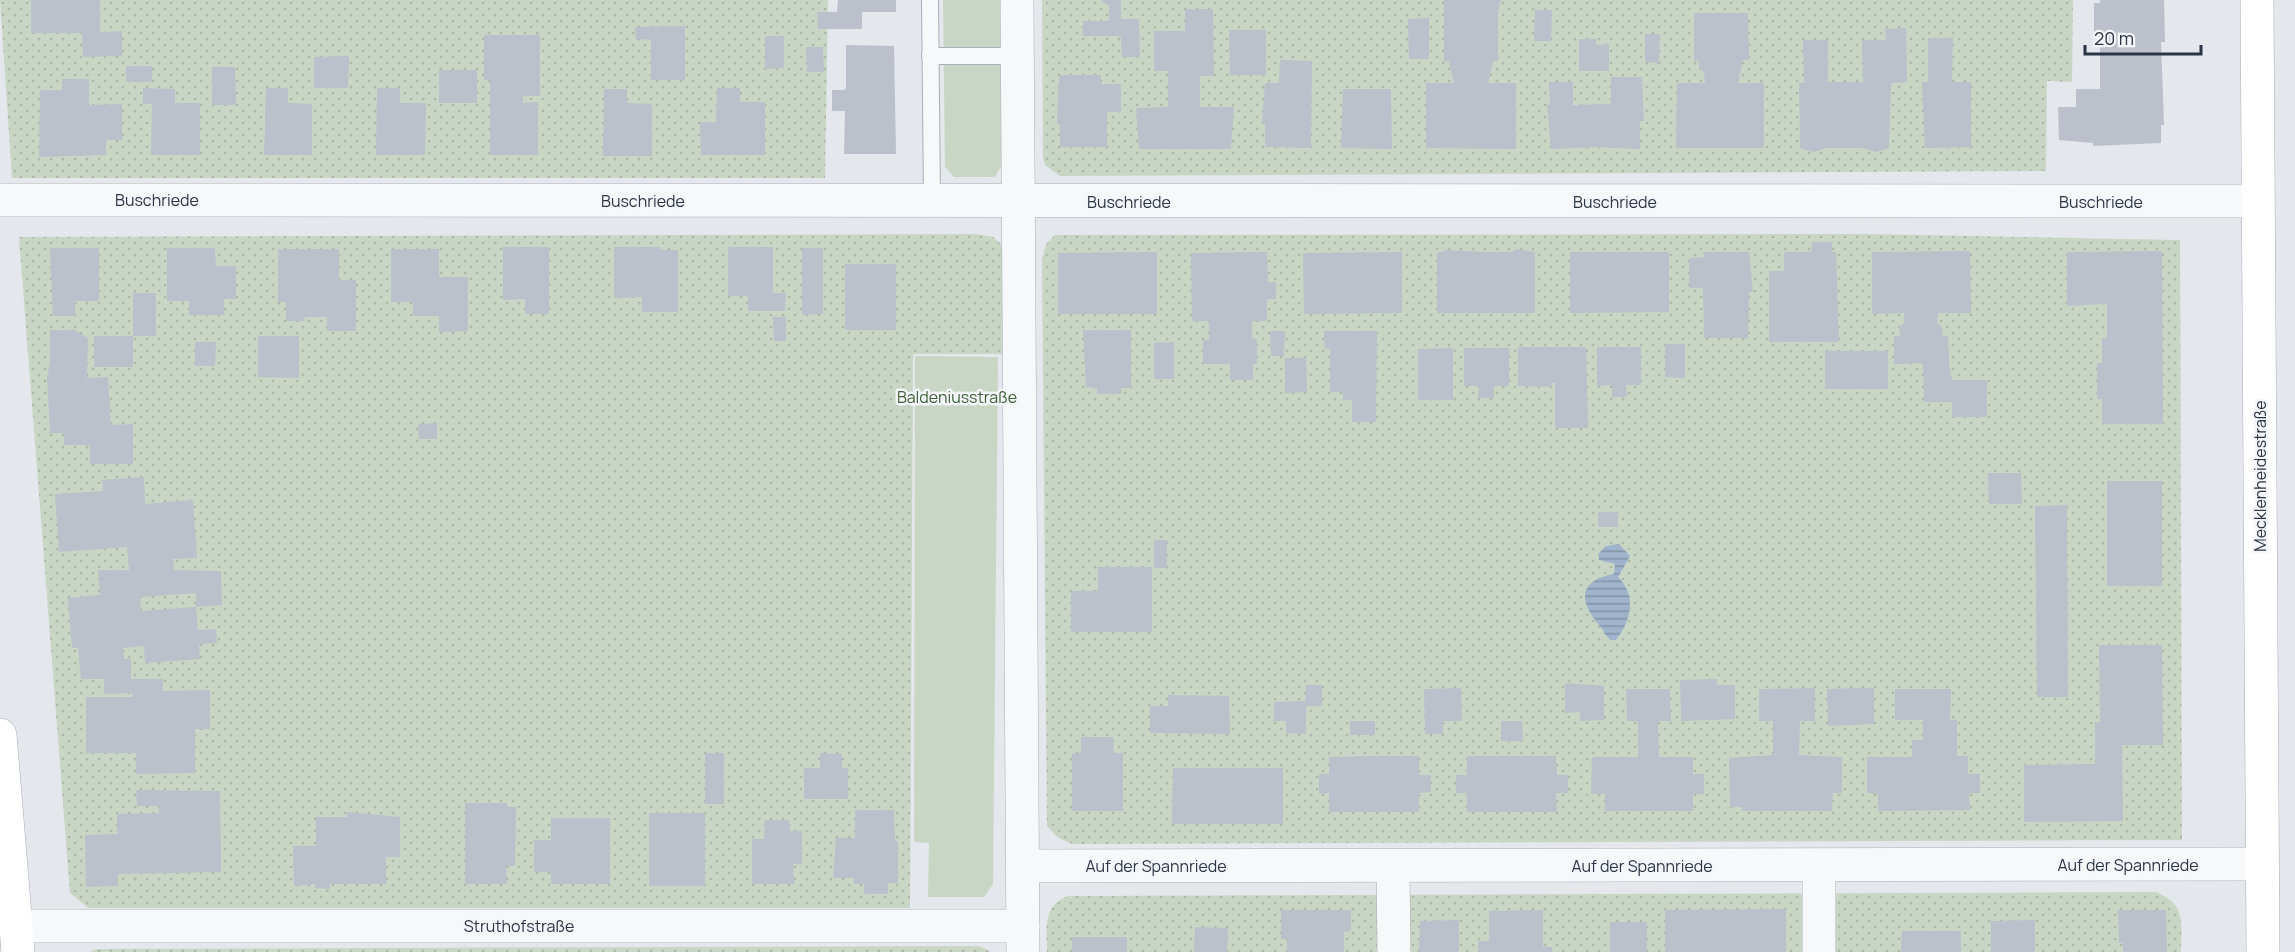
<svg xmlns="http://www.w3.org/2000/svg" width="2295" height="952" viewBox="0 0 2295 952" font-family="Manrope,sans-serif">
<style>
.green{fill:#c9d6c5}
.garden{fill:url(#garden-dots)}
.water{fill:url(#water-rules)}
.building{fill:#bbc0ca}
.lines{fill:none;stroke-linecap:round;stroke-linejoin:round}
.lane-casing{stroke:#a9aeb7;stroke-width:18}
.street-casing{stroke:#a9aeb7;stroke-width:34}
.secondary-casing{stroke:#a9aeb7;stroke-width:34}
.lane{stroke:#f7f8fa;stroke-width:16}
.street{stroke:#f7f8fa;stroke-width:33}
.secondary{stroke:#fff;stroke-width:33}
.labels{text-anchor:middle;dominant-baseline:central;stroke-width:5;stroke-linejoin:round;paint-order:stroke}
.street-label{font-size:16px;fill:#2b3445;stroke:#f4f6f9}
.park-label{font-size:16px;fill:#3f6138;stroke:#f4f6f9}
</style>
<defs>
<pattern id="garden-dots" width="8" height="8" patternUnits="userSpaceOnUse" patternTransform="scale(1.5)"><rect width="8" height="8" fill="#c9d6c5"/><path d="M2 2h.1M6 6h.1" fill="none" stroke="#adb8ab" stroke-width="1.8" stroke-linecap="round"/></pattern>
<pattern id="water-rules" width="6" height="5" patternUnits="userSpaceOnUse" patternTransform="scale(1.5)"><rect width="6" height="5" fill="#9fb4cc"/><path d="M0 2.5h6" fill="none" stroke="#8293a7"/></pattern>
</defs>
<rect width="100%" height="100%" fill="#e4e7ec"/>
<!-- green -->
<g class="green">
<path d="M943 0H1004L1006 157 995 177H954L945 167Z"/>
<path d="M915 356 998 357 993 884 984 897H928L929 843 914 842Z"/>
</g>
<!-- garden -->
<g class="garden">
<path d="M0 0H828L825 178H12Z"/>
<path d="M1042 0H2073L2072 82 2047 81 2046 171 1060 176 1045 165 1043 158Z"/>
<path d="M976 234 993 237 1001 244 1004 264V354H913L910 908H88L70 893 19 237Z"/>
<path d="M1869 234 2180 240 2182 840 1072 844 1057 837 1047 826 1042 259 1046 244 1055 235Z"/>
<path d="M2156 892C2187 905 2181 923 2181 952H1047C1047 929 1042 906 1068 896Z"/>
<path d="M979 946 991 952H89L96 949Z"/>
</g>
<!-- water -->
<path class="water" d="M1619 544 1630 556 1618 577C1637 595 1631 621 1616 640H1611C1605 636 1604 630 1599 625 1578 600 1579 580 1614 574L1615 564 1599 560V553L1606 546Z"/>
<!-- building -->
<g class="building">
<path d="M31 0H100V32L122 31V56L83 57 82 33H31Z"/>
<path d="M838 0H896V12H862V29H818L817 12H837Z"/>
<path d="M1102 0H1121V19H1139L1140 57H1122L1121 36H1083V21H1109V3H1102Z"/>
<path d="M1444 0H1501L1498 11V61H1493L1488 83H1516V149L1426 148V83H1454L1449 61H1444Z"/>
<path d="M2100 0H2164L2165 42H2161L2164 125H2161V143L2093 146V143L2059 140 2058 107H2076V89H2100V38H2094V3H2100Z"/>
<path d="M1185 9H1213L1214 76H1200V107H1234L1231 149H1139L1136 108 1168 107V71H1154V31H1185Z"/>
<path d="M1535 10H1552L1551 41H1534Z"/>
<path d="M1694 13H1748L1749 60H1743L1738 83H1764V148H1676L1677 83H1705L1704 72 1699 68V61H1694Z"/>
<path d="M1429 18V59H1409L1408 19Z"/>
<path d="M685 26V80H651V39L636 40 635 27Z"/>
<path d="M1906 28 1907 82 1891 83 1889 148 1877 152 1863 148H1826L1814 152 1800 148 1799 83H1804L1803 40H1828V82H1863L1862 40H1886L1885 29Z"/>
<path d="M1229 30H1266V75H1230Z"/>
<path d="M1645 34H1660L1659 63 1645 62Z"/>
<path d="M484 35H540V96H523V103L538 102V155H490V80H484Z"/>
<path d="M765 36H784V68L765 69Z"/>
<path d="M1928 38H1953L1952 82H1971V147L1925 148 1922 82H1928Z"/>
<path d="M1579 39H1596V45L1609 44V71H1579Z"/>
<path d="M846 45 894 46 896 154H844L845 111H832V90H844L846 88Z"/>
<path d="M806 47H823L824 72H807Z"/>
<path d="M349 56 348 88H314V57Z"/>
<path d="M1280 60 1312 61 1311 148 1265 147V124L1262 123 1265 83H1279Z"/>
<rect x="126" y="66" width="26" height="16"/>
<path d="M212 67H235L236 105H212Z"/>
<rect x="439" y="70" width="38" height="33"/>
<path d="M1059 75H1101V84H1121V112H1107V147H1060V123H1057Z"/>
<path d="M1611 77H1642L1644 121H1640V149L1596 147 1551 149 1547 105H1550L1549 82H1573V105L1611 104Z"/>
<path d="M62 79H89V105L122 104V140H106V155L39 157 40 90H62Z"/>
<path d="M143 88 175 89V103H200V155H151L152 104H143Z"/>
<path d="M266 88H288V103L312 104V155H264Z"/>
<path d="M377 88H400V103H426L425 155H376Z"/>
<path d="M717 88H740V102H765V155H701L700 122H716Z"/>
<path d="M604 89H627V103L652 104V156H603Z"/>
<path d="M1343 89H1391L1392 149 1341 148Z"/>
<path d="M1812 242H1832V252H1836L1839 342H1769V271H1784V252H1811Z"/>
<path d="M503 247H549V314H525V299L503 300Z"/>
<path d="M614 247H660L661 250H678V312H642V297L614 298Z"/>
<path d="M728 247H773V293H786L785 311H748V296H728Z"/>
<path d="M50 248H99V301H75V316H53Z"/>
<path d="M167 248H215L216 266H236V299H224V315H189V301H167Z"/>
<path d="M802 248H823V314L802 315Z"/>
<path d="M278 249H339V280H356V331H327V317H305L304 321H286V302H278Z"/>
<path d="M391 249H439V277H468V331L439 332V316H413V302H391Z"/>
<path d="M1517 249 1535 252V313H1437V253L1448 250 1484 252H1512Z"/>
<path d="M1970 251 1971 313H1938L1937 323 1942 327 1943 336H1948L1949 363 1952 380H1987V417H1952V402H1924L1923 363 1894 364V336H1900L1899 327 1904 323V313L1872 314V252Z"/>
<path d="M2162 251 2163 424H2102V399H2097V363H2102V338H2107V304L2067 306V252Z"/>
<path d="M1157 252V314H1058V253Z"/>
<path d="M1267 252 1268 282H1276V299H1267V321H1252V339H1257V364H1253V380H1230V364H1203V340H1209V321H1192L1191 253Z"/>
<path d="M1402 252V313L1304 314 1303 253Z"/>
<path d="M1570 252H1669V312L1570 313Z"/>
<path d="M1703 252H1749L1753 292H1749L1748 338H1704L1703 288H1689V258L1704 257Z"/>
<rect x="845" y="264" width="51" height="66"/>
<rect x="133" y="293" width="23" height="43"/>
<path d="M773 317H786V341H774Z"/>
<path d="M50 330H74L88 338 87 378 108 377 111 425 133 424V464H90V445H64V433H50L47 378 50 362Z"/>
<path d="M1083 330H1131V388H1121V394H1097V388L1086 387Z"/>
<path d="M1270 331H1285L1284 356H1271Z"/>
<path d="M1324 331H1377L1376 422H1352V400H1343V392H1330V349H1325Z"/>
<rect x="94" y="336" width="39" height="31"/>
<path d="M258 336H299V378L258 377Z"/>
<path d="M195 342H216L215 366H195Z"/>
<path d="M1174 342V379H1154V343Z"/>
<path d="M1665 344H1685V378L1665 377Z"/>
<path d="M1518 347H1586L1588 428H1555V383H1551L1552 387 1518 386Z"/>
<path d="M1597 347H1641V385H1626L1627 397H1612V385L1597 386Z"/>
<path d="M1453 348V400H1418V349Z"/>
<path d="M1464 348H1509V386H1494V398H1478L1479 386H1464Z"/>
<rect x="1825" y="351" width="63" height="38"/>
<path d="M1285 358H1306L1307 392 1285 393Z"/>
<path d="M437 423V439H419L418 424Z"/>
<path d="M1988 473H2021L2022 504H1989Z"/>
<path d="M144 477 145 504 193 500 197 558 173 559 174 570 221 571 222 605 196 607V593L140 597 141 611 196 607 198 630 216 629 217 643 199 644 200 659 145 663 144 646 123 648 124 659H131V679H163V691L210 690V729H195V773L136 774V753H86V697H133L132 693 104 694V679H81L78 648H72L68 598 100 595 98 570H129L127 547 59 552 55 494 103 491 102 480Z"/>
<rect x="2107" y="481" width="55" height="105"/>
<path d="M2067 505 2068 697H2037L2035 506Z"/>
<rect x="1598" y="512" width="20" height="15"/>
<rect x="1154" y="540" width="13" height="28"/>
<path d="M1098 567H1152V632H1071V591H1098Z"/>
<path d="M2099 645H2162L2163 745H2122L2123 821 2024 822V765L2095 764V722H2100Z"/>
<path d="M1717 679V685H1735V719L1681 721 1680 680Z"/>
<path d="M1565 683 1604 686V720L1580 721V712L1565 713Z"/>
<path d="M1306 685H1322V706H1306V734L1286 733V721H1274V702L1305 701Z"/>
<path d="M1461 688 1462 721H1443V734H1425L1424 689Z"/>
<path d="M1815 688V721H1800L1799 755 1842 757V793H1833L1832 811H1742V807H1730L1729 758 1773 755V721H1759V689Z"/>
<path d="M1854 688H1874V724L1828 726 1827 689Z"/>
<path d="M1626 689H1670L1671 721H1658L1659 757H1693V774H1704V794H1693V811H1605V794H1591L1592 757H1638V721H1627Z"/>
<path d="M1895 689H1951L1950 720H1957V756H1968V774H1980V793H1969L1970 810 1878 811V794L1867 793V757H1912V740H1923V720H1895Z"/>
<path d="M1168 695 1229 696 1230 734 1150 733V706H1168Z"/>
<rect x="1350" y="721" width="25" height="14"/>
<path d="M1501 721H1522L1523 741H1501Z"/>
<path d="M1081 737H1113L1114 753H1123V811H1072V753H1081Z"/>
<rect x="705" y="753" width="19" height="51"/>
<path d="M820 753 842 754V768H848V799H804V768H820Z"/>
<path d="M1375 756H1419V775H1431V792L1419 793V812H1329V793L1319 794V774H1329V757Z"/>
<path d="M1467 756H1556L1557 775H1568V793H1556L1557 812H1467V793H1456V775H1467Z"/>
<path d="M1173 768H1283V824H1172Z"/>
<path d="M136 790 220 791 221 872 118 874V886L86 887 85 835 117 834V814L159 813V806H137Z"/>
<path d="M465 803H507V807H516L515 866H506L507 884H465Z"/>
<path d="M855 810H894L895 841H898V883H888V894H864V884H854V878H833L836 838H855Z"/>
<path d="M347 812 400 817V857H386V884H330V889L315 888V884L294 886 293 846H316V817H347Z"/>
<rect x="649" y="813" width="56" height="73"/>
<path d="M551 818H610V884H551V872H534V840H551Z"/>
<path d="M765 820H789L790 831H802V864H793L794 884H752V839H764Z"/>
<path d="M1786 909V952H1665V910Z"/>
<path d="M1281 910H1351V931L1344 932V952H1287V939H1281Z"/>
<path d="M1543 910V947H1552V952H1478V941H1489V911Z"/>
<path d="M2118 910H2166L2167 952H2123V943H2119Z"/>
<path d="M1459 920V952H1419L1420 921Z"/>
<path d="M2035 920V952H1991V921Z"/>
<rect x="1610" y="922" width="37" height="30"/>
<path d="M1195 927 1228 928 1227 952H1194Z"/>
<path d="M1902 931H1961V952H1901Z"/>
<rect x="1072" y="937" width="55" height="15"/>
</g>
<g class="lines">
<defs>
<g id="lane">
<path d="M930 0 932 201"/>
<path d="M930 56H1017"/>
</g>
<g id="street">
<path d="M1017 0 1023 952"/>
<path d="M0 200 2258 201"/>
<path d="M1022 866 2262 864"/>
<path d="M1393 866 1394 952"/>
<path d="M1819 866V952"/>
<path d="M16 926H1023"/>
</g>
<g id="secondary">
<path d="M2257 0 2263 952"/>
<path d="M0 735 18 952"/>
</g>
</defs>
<!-- lane casing -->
<use href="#lane" class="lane-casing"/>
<!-- street casing -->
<use href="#street" class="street-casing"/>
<!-- secondary casing -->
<use href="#secondary" class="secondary-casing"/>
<!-- lane -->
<use href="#lane" class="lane"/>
<!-- street -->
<use href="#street" class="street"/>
<!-- secondary -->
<use href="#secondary" class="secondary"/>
</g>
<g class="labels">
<!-- street labels -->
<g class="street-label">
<text x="157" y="200">Buschriede</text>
<text x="643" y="201">Buschriede</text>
<text x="1129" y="202">Buschriede</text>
<text x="1615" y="202">Buschriede</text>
<text x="2101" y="202">Buschriede</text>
<text transform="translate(2260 476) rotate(-90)">Mecklenheidestraße</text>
<text x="2128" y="865">Auf der Spannriede</text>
<text x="1156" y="866">Auf der Spannriede</text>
<text x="1642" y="866">Auf der Spannriede</text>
<text x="519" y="926">Struthofstraße</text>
</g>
<!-- park labels -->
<g class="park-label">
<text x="957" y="397">Baldeniusstraße</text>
</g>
</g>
<!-- scale -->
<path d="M2085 45v9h116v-9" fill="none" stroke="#2b3445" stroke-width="3"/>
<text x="2094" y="45" font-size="18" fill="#2b3445" stroke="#f4f6f9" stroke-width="4.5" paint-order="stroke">20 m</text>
</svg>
